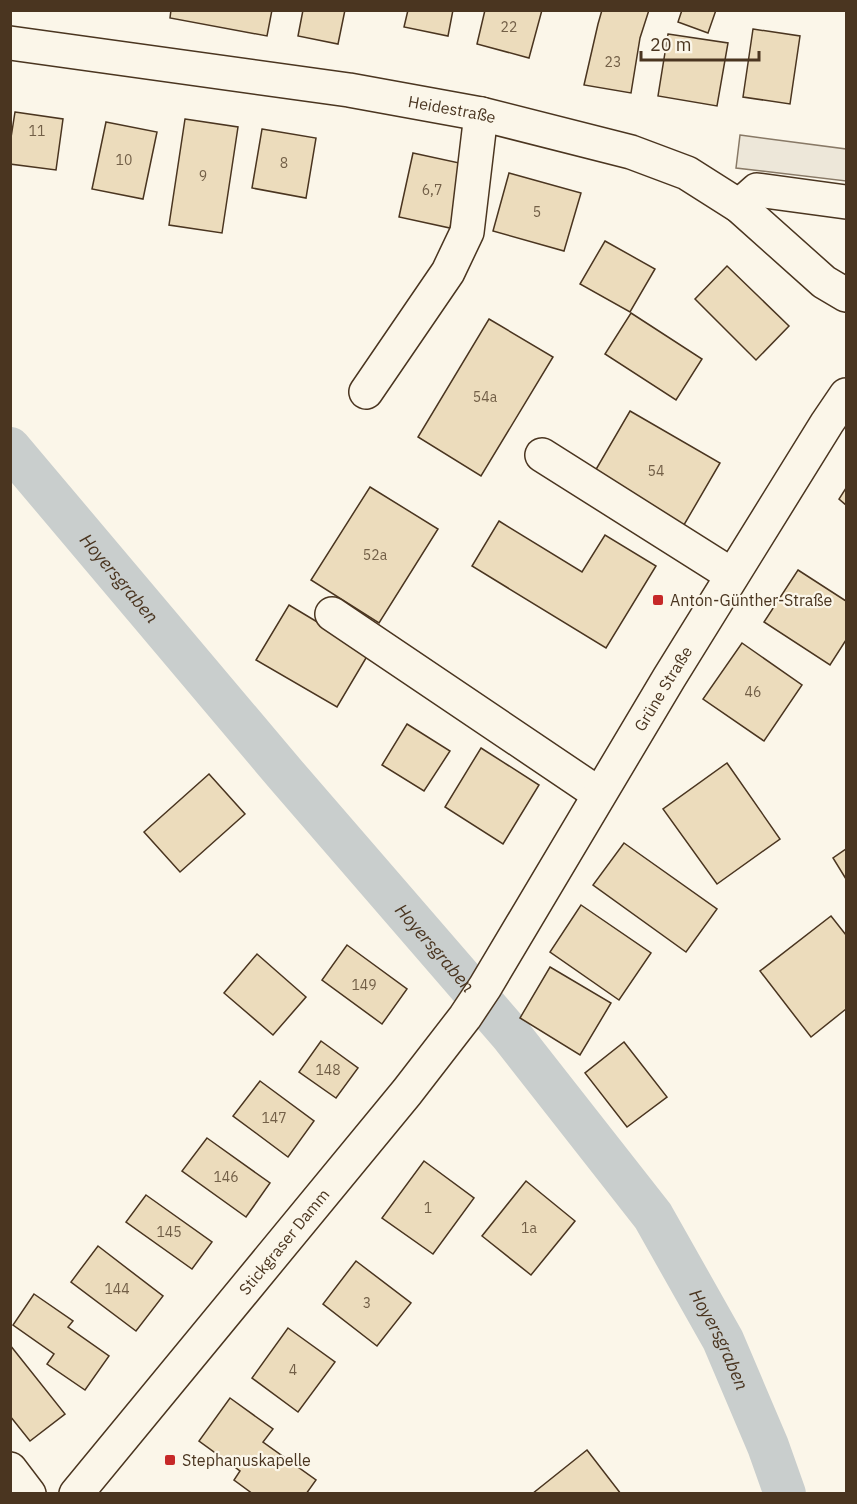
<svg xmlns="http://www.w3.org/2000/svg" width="857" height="1504" viewBox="0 0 857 1504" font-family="'IBM Plex Sans',sans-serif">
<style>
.parking{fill:#ede7d9;stroke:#887966;stroke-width:1.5}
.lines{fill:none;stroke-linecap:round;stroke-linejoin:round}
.canal{stroke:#c9cecd;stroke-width:42}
.building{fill:#ecdcbc;stroke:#4a3520;stroke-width:1.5}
.minor-casing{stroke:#4a3520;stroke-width:36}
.minor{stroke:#fbf6e9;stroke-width:33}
.poi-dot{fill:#c62828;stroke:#fbf6e9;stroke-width:2}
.labels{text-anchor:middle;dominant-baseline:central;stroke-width:4.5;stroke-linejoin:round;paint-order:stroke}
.number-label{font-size:14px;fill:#725f47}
.street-label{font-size:16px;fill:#4a3520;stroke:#fbf6e9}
.poi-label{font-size:16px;fill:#4a3520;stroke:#fbf6e9;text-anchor:start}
.water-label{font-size:18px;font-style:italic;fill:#4a3520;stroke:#fbf6e9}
</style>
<rect width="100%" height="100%" fill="#fbf6e9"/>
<!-- parking -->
<path class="parking" d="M740 135 846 149V181L736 168Z"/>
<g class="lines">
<!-- canal -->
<path class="canal" id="s1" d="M10 448 286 775 511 1035 653 1216 723 1340 768 1446 785 1494"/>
</g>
<!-- building -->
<g class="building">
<path d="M171 10H272L267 36 170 18Z"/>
<path d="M303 10H345L338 44 298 36Z"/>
<path d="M408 10H453L448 36 404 27Z"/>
<path d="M485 10H542L529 58 477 44Z"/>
<path d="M602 10H649L640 38 631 93 584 85 598 24Z"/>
<path d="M682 10H716L708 33 678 22Z"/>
<path d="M753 29 800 36 790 104 743 97Z"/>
<path d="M668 34 728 43 717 106 658 96Z"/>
<path d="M15 112 63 119 56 170 10 164V144Z"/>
<path d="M185 119 238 127 222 233 169 225Z"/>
<path d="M106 122 157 132 143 199 92 189Z"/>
<path d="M262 129 316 138 306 198 252 188Z"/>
<path d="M413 153 464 164 450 228 399 217Z"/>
<path d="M509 173 581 193 564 251 493 231Z"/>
<path d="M605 241 655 269 630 312 580 284Z"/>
<path d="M727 266 789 326 756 360 695 299Z"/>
<path d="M631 313 702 359 676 400 605 354Z"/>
<path d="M489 319 553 357 481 476 418 437Z"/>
<path d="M630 411 720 463 681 530 591 478Z"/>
<path d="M370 487 438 529 379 623 311 580Z"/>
<path d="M846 488V505L839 499Z"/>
<path d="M499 521 582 572 605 535 656 566 606 648 472 566Z"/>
<path d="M798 570 846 601V640L830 665 764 622Z"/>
<path d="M289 605 369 653 337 707 256 660Z"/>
<path d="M742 643 802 685 764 741 703 699Z"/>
<path d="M407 724 450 751 424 791 382 765Z"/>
<path d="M481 748 539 785 503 844 445 807Z"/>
<path d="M727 763 780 839 717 884 663 809Z"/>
<path d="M209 774 245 814 180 872 144 832Z"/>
<path d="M624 843 717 909 686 952 593 885Z"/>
<path d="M846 849V879L833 858Z"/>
<path d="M581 905 651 953 619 1000 550 952Z"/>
<path d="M831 916 846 935V1009L811 1037 760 971Z"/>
<path d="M347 945 407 989 382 1024 322 980Z"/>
<path d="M257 954 306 997 273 1035 224 993Z"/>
<path d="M550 967 611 1003 580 1055 520 1018Z"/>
<path d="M321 1041 358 1068 336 1098 299 1072Z"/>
<path d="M624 1042 667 1097 627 1127 585 1073Z"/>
<path d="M260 1081 314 1121 288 1157 233 1116Z"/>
<path d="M207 1138 270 1183 246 1217 182 1171Z"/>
<path d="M424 1161 474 1198 433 1254 382 1218Z"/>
<path d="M526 1181 575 1221 531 1275 482 1236Z"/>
<path d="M146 1195 212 1242 192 1269 126 1222Z"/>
<path d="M98 1246 163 1296 136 1331 71 1282Z"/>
<path d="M356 1261 411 1303 377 1346 323 1304Z"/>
<path d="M34 1294 73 1321 68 1327 109 1356 85 1390 47 1364 54 1354 13 1325Z"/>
<path d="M288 1328 335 1362 298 1412 252 1378Z"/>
<path d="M10 1345 65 1414 30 1441 10 1416Z"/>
<path d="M230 1398 273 1429 263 1442 316 1480 306 1494H253L234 1480 240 1471 199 1441Z"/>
<path d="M587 1450 621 1494H532Z"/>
</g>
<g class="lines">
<defs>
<g id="minor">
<path id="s2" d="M10 43 349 90 481 114 631 152 687 173 739 206 824 282 846 295"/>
<path d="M739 206 757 190 846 202"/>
<path d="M366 392 448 272 467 232 481 114"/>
<path d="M542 455 732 575"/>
<path d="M332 614 599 794"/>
<path d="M10 1469 29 1494"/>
<path id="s3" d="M76 1494 407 1092 465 1017 485 987 669 678 827 423 846 395"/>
</g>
</defs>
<!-- minor casing -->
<use href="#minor" class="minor-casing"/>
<!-- minor -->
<use href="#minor" class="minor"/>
</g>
<!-- markers -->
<g class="poi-dot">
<rect x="652" y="594" width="12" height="12" rx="3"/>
<rect x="164" y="1454" width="12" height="12" rx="3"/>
</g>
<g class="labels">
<!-- number labels -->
<g class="number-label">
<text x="509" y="27">22</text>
<text x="613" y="62">23</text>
<text x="37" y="131">11</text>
<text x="124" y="160">10</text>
<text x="284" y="163">8</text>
<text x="203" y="176">9</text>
<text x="432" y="190">6,7</text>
<text x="537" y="212">5</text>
<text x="485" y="397">54a</text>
<text x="656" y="471">54</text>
<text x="375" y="555">52a</text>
<text x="753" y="692">46</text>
<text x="364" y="985">149</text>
<text x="328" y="1070">148</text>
<text x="274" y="1118">147</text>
<text x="226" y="1177">146</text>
<text x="428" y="1208">1</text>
<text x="529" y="1228">1a</text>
<text x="169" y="1232">145</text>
<text x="117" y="1289">144</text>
<text x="367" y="1303">3</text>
<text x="293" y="1370">4</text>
</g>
<!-- street labels -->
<g class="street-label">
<text stroke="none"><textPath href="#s2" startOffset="447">Heidestraße</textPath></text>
<text stroke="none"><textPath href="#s3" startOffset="999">Grüne Straße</textPath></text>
<text stroke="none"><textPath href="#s3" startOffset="327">Stickgraser Damm</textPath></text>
</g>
<!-- poi labels -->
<g class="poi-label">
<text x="670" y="600">Anton-Günther-Straße</text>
<text x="182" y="1460">Stephanuskapelle</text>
</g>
<!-- water labels -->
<g class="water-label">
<text stroke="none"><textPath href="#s1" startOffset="170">Hoyersgraben</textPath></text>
<text stroke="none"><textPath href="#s1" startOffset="656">Hoyersgraben</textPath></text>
<text stroke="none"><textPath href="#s1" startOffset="1142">Hoyersgraben</textPath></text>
</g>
</g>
<!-- border -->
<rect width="857" height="1504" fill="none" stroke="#4a3520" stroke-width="24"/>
<!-- scale -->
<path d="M641 51v9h118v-9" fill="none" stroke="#4a3520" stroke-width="3"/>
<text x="650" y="51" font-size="18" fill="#4a3520" stroke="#fbf6e9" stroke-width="4.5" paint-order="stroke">20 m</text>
</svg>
